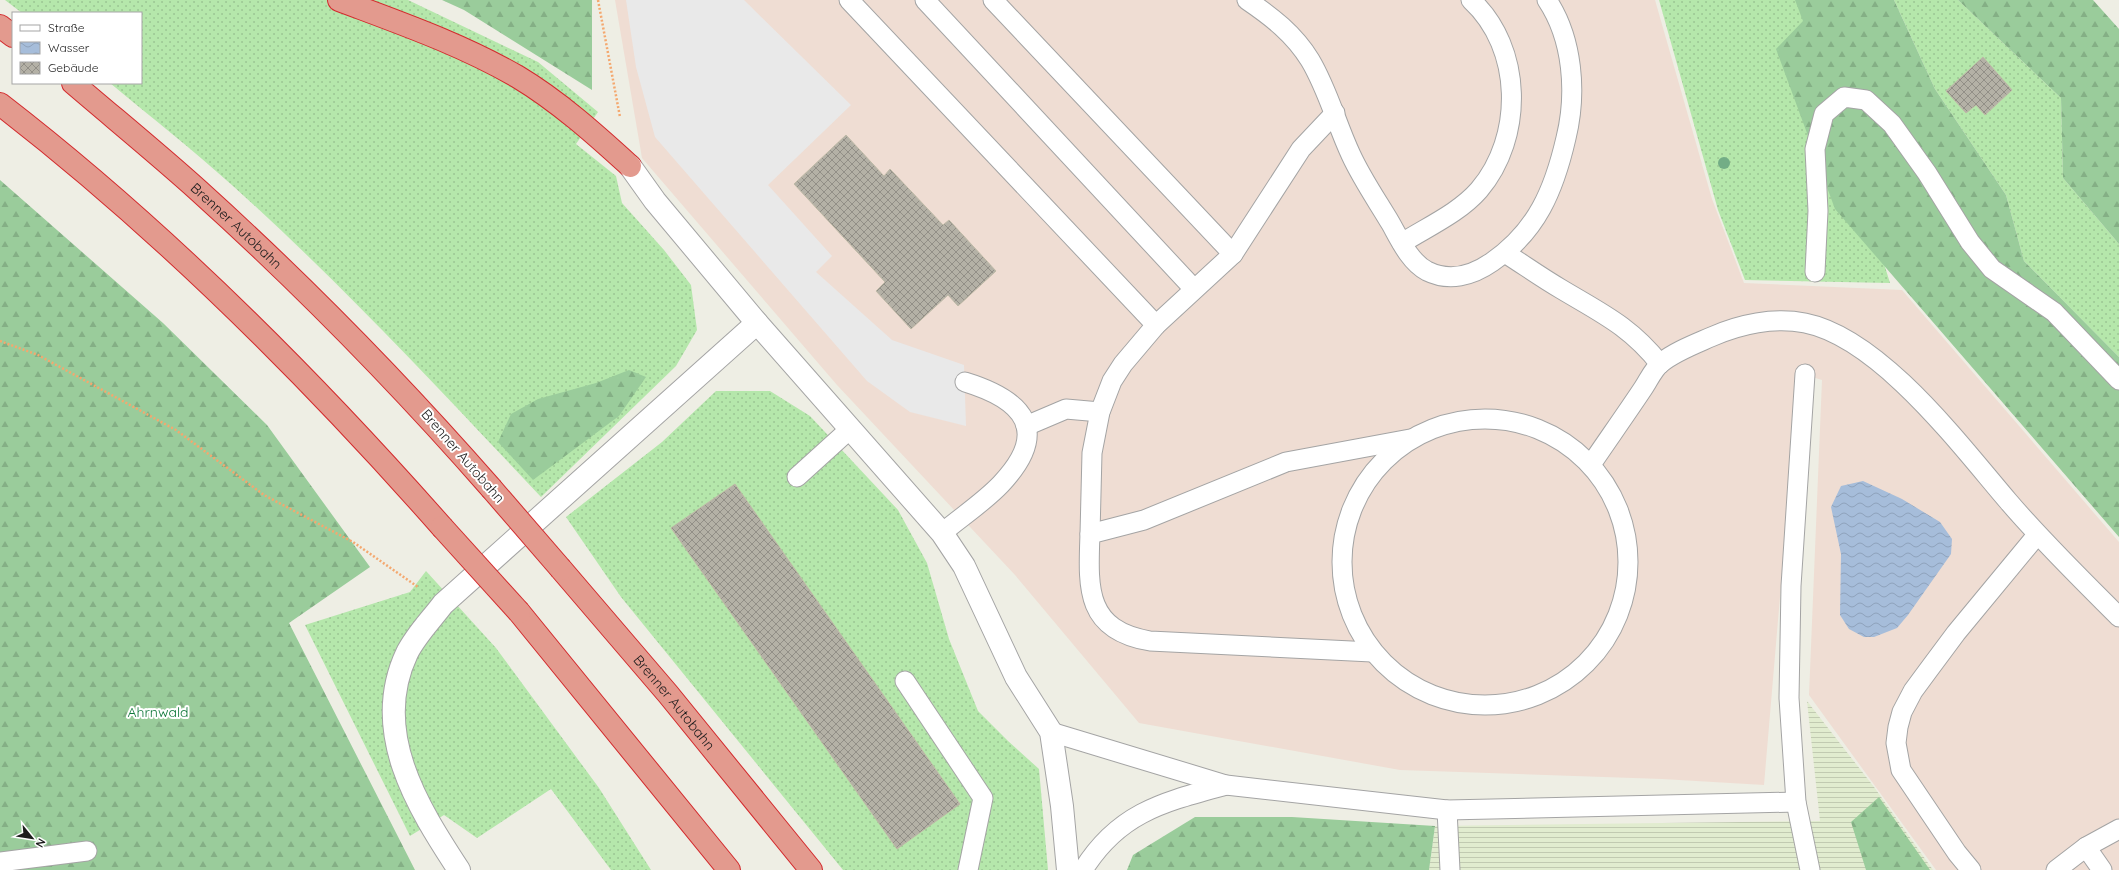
<svg xmlns="http://www.w3.org/2000/svg" width="2119" height="870" viewBox="0 0 2119 870" font-family="Quicksand,sans-serif">
<style>
.commercial{fill:#efddd3}
.farmland{fill:url(#farmland-rules)}
.grass{fill:url(#grass-dots)}
.forest{fill:url(#forest-firs)}
.parking{fill:#e9e9e9}
.water{fill:url(#water-waves)}
.building{fill:url(#building-cross-hatch);stroke:#bfbaa7}
.lines{fill:none;stroke-linecap:round;stroke-linejoin:round}
.service-casing{stroke:#a4a4a4;stroke-width:21}
.minor-casing{stroke:#a4a4a4;stroke-width:24}
.motorway-casing{stroke:#d32a2d;stroke-width:24}
.path{stroke:#f4a86f;stroke-width:2.5;stroke-dasharray:2 2;stroke-linecap:butt}
.service{stroke:#fff;stroke-width:19}
.minor{stroke:#fff;stroke-width:22}
.motorway{stroke:#e39a8e;stroke-width:22}
.motorway-bridge-casing{stroke:#d32a2d;stroke-width:24;stroke-linecap:butt}
.motorway-bridge{stroke:#e39a8e;stroke-width:22}
.tree{fill:#73ad86}
.labels{text-anchor:middle;dominant-baseline:central;stroke-width:4;stroke-linejoin:round;paint-order:stroke}
.street-label{font-size:14px;fill:#1d1d1d;stroke:#fff}
.park-label{font-size:14px;fill:#0f783a;stroke:#fff}
</style>
<defs>
<pattern id="farmland-rules" width="6" height="5" patternUnits="userSpaceOnUse"><rect width="6" height="5" fill="#e1eccf"/><path d="M0 2.5h6" fill="none" stroke="#c1cab1"/></pattern>
<pattern id="grass-dots" width="8" height="8" patternUnits="userSpaceOnUse"><rect width="8" height="8" fill="#b5e7ab"/><path d="M2 2h.1M6 6h.1" fill="none" stroke="#9bc693" stroke-width="1.8" stroke-linecap="round"/></pattern>
<pattern id="forest-firs" width="22" height="20" patternUnits="userSpaceOnUse"><rect width="22" height="20" fill="#9acc9b"/><path d="M5 1l3.5 6h-7zM16 11l3.5 6h-7z" fill="#84af85"/></pattern>
<pattern id="water-waves" width="16" height="10" patternUnits="userSpaceOnUse"><rect width="16" height="10" fill="#a6bdda"/><path d="M0 5q4-4 8 0t8 0" fill="none" stroke="#8ea2bb"/></pattern>
<pattern id="building-cross-hatch" width="8" height="8" patternUnits="userSpaceOnUse"><rect width="8" height="8" fill="#b4b1a6"/><path d="M0 0l8 8M0 8l8-8" fill="none" stroke="#928f87"/></pattern>
</defs>
<rect width="100%" height="100%" fill="#eeeee4"/>
<!-- commercial -->
<path class="commercial" d="M615 0H1655L1712 199 1744 283 1902 290 2119 542V870H1936L1809 695 1822 380 1799 373 1764 785 1662 779 1400 770 1139 723 1015 575 837 385 642 158Z"/>
<!-- farmland -->
<path class="farmland" d="M1807 701 1874 787 1933 870H1429L1435 826 1820 821Z"/>
<!-- grass -->
<g class="grass">
<path d="M5 0H408L538 62 598 112 576 144 616 176 622 203 664 250 691 285 697 330 676 366 541 497C441 391 341 283 233 186 193 150 151 117 110 83H141V13H22Z"/>
<path d="M1659 0H1862L1842 127 1890 283 1745 280 1718 210Z"/>
<path d="M1894 0H1958L2061 98 2063 178 2119 244V357L2024 261 2006 195 1935 89Z"/>
<path d="M716 391H770L810 416 898 510 927 563 949 639 978 711 1008 741 1039 769 1048 870H843L621 597 566 517 662 442Z"/>
<path d="M426 571 496 648 599 788 651 870H611L551 789 477 838 444 815 410 836 305 625 410 592Z"/>
</g>
<!-- forest -->
<g class="forest">
<path d="M442 0H592V90L464 10Z"/>
<path d="M1795 0H1894L1935 89 2006 195 2024 261 2119 357V537L1835 209 1776 49 1803 21Z"/>
<path d="M1958 0H2093L2119 29V244L2063 178 2061 98Z"/>
<path d="M0 180 163 323 267 425 370 567 289 623 415 870H0Z"/>
<path d="M629 370 646 377 619 416 533 480 498 442 511 414 538 399 596 383Z"/>
<path d="M1879 797 1930 870H1866L1851 822Z"/>
<path d="M1195 817H1292L1435 826 1429 870H1127L1133 855Z"/>
</g>
<!-- parking -->
<path class="parking" d="M626 0H744L851 105 768 185 832 256 816 272 892 340 964 365 966 426 910 412 867 381 655 137 636 67Z"/>
<!-- water -->
<path class="water" d="M1863 481 1902 499 1940 522 1952 539 1951 554 1908 615 1897 628 1874 637H1864L1849 629 1840 615 1841 554 1831 507 1841 486Z"/>
<!-- building -->
<g class="building">
<path d="M1983 57 2012 90 1985 115 1976 105 1966 113 1946 91Z"/>
<path d="M846 135 884 176 890 169 943 225 949 220 996 271 958 306 948 295 911 329 876 291 885 282 794 184Z"/>
<path d="M735 484 960 804 897 849 671 528Z"/>
</g>
<g class="lines">
<defs>
<g id="service">
<path d="M849 0 1156 325"/>
<path d="M925 0 1194 289"/>
<path d="M993 0 1233 254"/>
<path d="M1247 0C1272 17 1294 34 1310 60 1328 90 1336 123 1351 155 1362 179 1378 202 1391 224 1400 240 1410 262 1427 271 1449 282 1472 276 1492 262 1537 231 1554 190 1566 138 1577 93 1573 39 1547 0"/>
<path d="M1402 243C1427 227 1459 213 1479 190 1524 137 1523 48 1471 0"/>
<path d="M1505 253C1524 265 1542 278 1561 289 1601 313 1630 326 1660 364"/>
<path d="M1815 272 1818 211 1815 149 1824 114 1844 97 1866 100 1892 124 1927 173 1970 242 1992 269 2054 312 2119 380"/>
<path d="M1805 374 1791 586 1789 698 1796 802 1810 870"/>
<circle cx="1485" cy="562" r="143"/>
<path d="M1026 426 1066 409 1100 412"/>
<path d="M1592 463C1609 438 1626 414 1642 390 1648 382 1653 369 1661 363 1674 352 1695 344 1711 337 1740 324 1774 317 1805 323 1880 338 1960 445 2008 501 2043 542 2081 579 2119 617"/>
<path d="M797 477 850 429"/>
<path d="M942 533C961 517 984 502 1001 484 1051 431 1024 400 965 382"/>
<path d="M1090 534 1092 453 1100 412 1112 381 1123 364 1156 325 1233 254 1301 149 1335 113"/>
<path d="M1372 652 1150 641C1085 630 1088 588 1090 534L1144 520 1286 462 1410 439"/>
<path d="M905 681 983 798 968 870"/>
<path d="M1051 732 1226 785 1447 810 1796 802"/>
<path d="M1447 810 1450 870"/>
<path d="M2086 847 2102 870"/>
<path d="M0 862 87 851"/>
<path d="M1083 870C1119 812 1164 802 1226 785"/>
<path d="M1971 870 1957 853 1901 770 1896 743 1898 727 1902 712 1913 691 1927 672 1956 633 2037 535"/>
<path d="M2056 870 2086 847 2119 829"/>
</g>
<g id="minor">
<path d="M630 166 655 201 757 323 942 533 964 566 1016 677 1051 732 1062 806 1068 870"/>
<path d="M459 870C417 806 370 731 407 653 416 635 431 620 443 604L757 323"/>
</g>
<g id="motorway">
<path d="M339 0C400 23 461 44 518 77 558 101 595 134 630 166"/>
<path d="M0 26 13 36"/>
<path id="s1" d="M73 83C115 119 158 154 199 191 302 284 399 383 491 488"/>
<path d="M0 104C162 229 307 374 442 527"/>
<path id="s2" d="M561 569 668 694 811 870"/>
<path d="M519 612 729 870"/>
</g>
</defs>
<!-- service casing -->
<use href="#service" class="service-casing"/>
<!-- minor casing -->
<use href="#minor" class="minor-casing"/>
<!-- motorway casing -->
<use href="#motorway" class="motorway-casing"/>
<!-- path -->
<g class="path">
<path d="M598 0 620 117"/>
<path d="M0 341 38 355 176 430 264 495 353 542 418 587"/>
</g>
<!-- service -->
<use href="#service" class="service"/>
<!-- minor -->
<use href="#minor" class="minor"/>
<!-- motorway -->
<use href="#motorway" class="motorway"/>
<defs>
<g id="motorway-bridge">
<path d="M491 488 561 569"/>
<path d="M442 527 519 612"/>
</g>
</defs>
<!-- motorway-bridge casing -->
<use href="#motorway-bridge" class="motorway-bridge-casing"/>
<!-- motorway-bridge -->
<use href="#motorway-bridge" class="motorway-bridge"/>
</g>
<!-- trees -->
<circle class="tree" cx="1724" cy="163" r="6"/>
<g class="labels">
<!-- street labels -->
<g class="street-label">
<text stroke="none"><textPath href="#s1" startOffset="217">Brenner Autobahn</textPath></text>
<text transform="translate(463 456) rotate(49)">Brenner Autobahn</text>
<text stroke="none"><textPath href="#s2" startOffset="175">Brenner Autobahn</textPath></text>
</g>
<!-- park labels -->
<g class="park-label">
<text x="158" y="712">Ahrnwald</text>
</g>
</g>
<!-- legend -->
<rect x="12" y="12" width="130" height="72" fill="#ffffff" stroke="#a5a5a5"/>
<rect x="20" y="25" width="20" height="6" fill="#ffffff" stroke="#a5a5a5"/>
<text x="48" y="32" font-size="12" fill="#1d1d1d">Straße</text>
<rect x="20" y="42" width="20" height="12" fill="url(#water-waves)" stroke="#a5a5a5"/>
<text x="48" y="52" font-size="12" fill="#1d1d1d">Wasser</text>
<rect x="20" y="62" width="20" height="12" fill="url(#building-cross-hatch)" stroke="#a5a5a5"/>
<text x="48" y="72" font-size="12" fill="#1d1d1d">Gebäude</text>
<!-- north arrow -->
<g transform="translate(32 838) rotate(120)" stroke="#ffffff" stroke-width="3" paint-order="stroke">
<path d="M0-3L7 15L0 10L-7 15Z" fill="#1d1d1d"/>
<text y="-6" font-size="11" font-weight="bold" text-anchor="middle" fill="#1d1d1d">N</text>
</g>
</svg>
